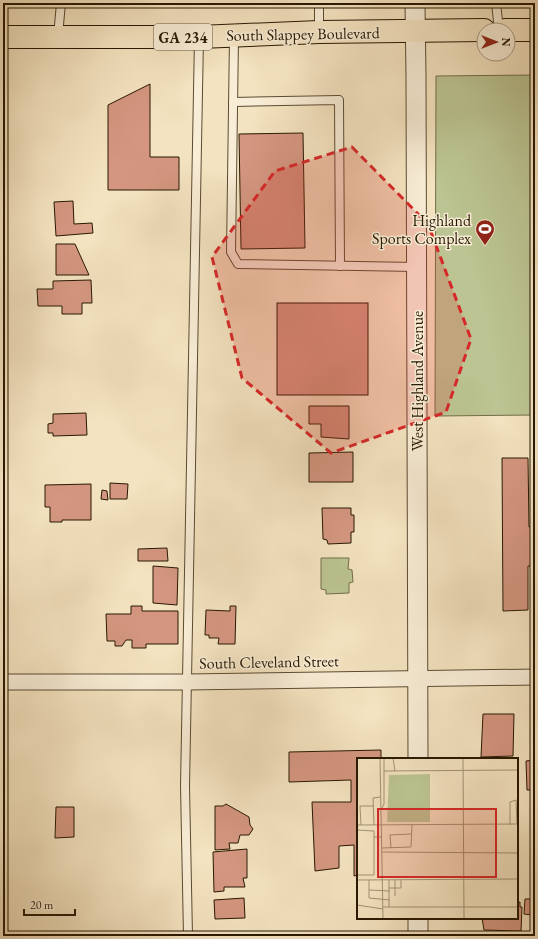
<svg xmlns="http://www.w3.org/2000/svg" width="538" height="939" viewBox="0 0 538 939" font-family="'EB Garamond',serif">
<style>
.green{fill:#bbc492;stroke:#726e4a}
.building{fill:#d49680;stroke:#281802}
.lines{fill:none;stroke-linecap:round;stroke-linejoin:round}
.service-casing{stroke:#5b4b32;stroke-width:10}
.minor-casing{stroke:#5b4b32;stroke-width:17}
.tertiary-casing{stroke:#5b4b32;stroke-width:21}
.primary-casing{stroke:#281802;stroke-width:24}
.service{stroke:#f8edd6;stroke-width:8}
.minor{stroke:#f8edd6;stroke-width:15}
.tertiary{stroke:#f8edd6;stroke-width:19}
.primary{stroke:#f4e3c0;stroke-width:22}
.marked{fill:#d62828;fill-opacity:0.2;stroke:#d62828;stroke-width:3;stroke-dasharray:8 5;stroke-linejoin:round}
.labels{text-anchor:middle;dominant-baseline:central;stroke-width:3;stroke-linejoin:round;paint-order:stroke}
.shield{fill:#f8edd6;stroke:#665842;stroke-width:1}
.shield-label{font-size:15px;font-weight:bold;fill:#281802}
.street-label{font-size:16px;fill:#281802;stroke:#f8edd6}
.poi-label{font-size:16px;fill:#281802;stroke:#f8edd6;text-anchor:end}
.inset-road{fill:none;stroke:#a29274;stroke-width:1}
.view{fill:#d62828;fill-opacity:0.15;stroke:#d62828;stroke-width:2}
.inset-edge{fill:none;stroke:#281802;stroke-width:2}
</style>
<rect width="100%" height="100%" fill="#f4e3c0"/>
<filter id="stains"><feTurbulence type="fractalNoise" baseFrequency=".005" numOctaves="4"/><feColorMatrix values="0 0 0 0 .2 0 0 0 0 .09 0 0 0 0 .02 0 0 0 .5 -.17"/></filter>
<radialGradient id="worn" r=".72"><stop offset=".6" stop-color="#630" stop-opacity="0"/><stop offset="1" stop-color="#630" stop-opacity=".3"/></radialGradient>
<!-- green -->
<g class="green">
<path d="M535 75V415L435 416 436 76Z"/>
<path d="M321 558H349L348 569 352 570 353 582 349 583V593L326 594V590L321 589Z"/>
</g>
<!-- building -->
<g class="building">
<path d="M150 84V157H179V190H108V105Z"/>
<path d="M303 133 305 248 241 249 239 134Z"/>
<path d="M73 201 74 224 92 223 93 233 56 236 54 202Z"/>
<path d="M56 244H75L89 275H56Z"/>
<path d="M91 280 92 303H82V314H62V306H38L37 289H53V281Z"/>
<rect x="277" y="303" width="91" height="92"/>
<path d="M309 406H349V439L321 437V424H309Z"/>
<path d="M86 413 87 435 53 436V433H48V424L53 423V414Z"/>
<path d="M353 452V482H309V453Z"/>
<path d="M502 458H528L529 527H535V566H528V610L503 611Z"/>
<path d="M110 483 128 484 127 499H110Z"/>
<path d="M91 484V520H62V522H50V507H45V485Z"/>
<path d="M102 490 107 491 108 500 101 499Z"/>
<path d="M322 508H351V515H354V532H351V543L328 544 327 540 323 539Z"/>
<path d="M167 548 168 561H138V549Z"/>
<path d="M153 566 178 568 177 605 153 603Z"/>
<path d="M131 606H142V611H178V644H146V648H132V640H126L122 646H115V641H107L106 614H131Z"/>
<path d="M230 606H236L235 644H218L219 638H209V635H205L206 610 230 611Z"/>
<path d="M483 714H514L513 756 481 757Z"/>
<path d="M381 750V759H358V875L354 876V845L339 846V868L315 871 312 802H351V780L289 782V752Z"/>
<path d="M535 760V790H527L526 761Z"/>
<path d="M226 804 249 817 250 825 253 829 249 835H240L238 843H229L230 849 215 850V806H223Z"/>
<path d="M56 807H74V837L55 838Z"/>
<path d="M247 849V878H243L245 887H224V891L214 892 213 852Z"/>
<path d="M244 898 245 918 215 919 214 900Z"/>
<path d="M517 899V902H520V907H522L521 931 484 930 482 918H517Z"/>
<path d="M525 899H533L532 915 524 914Z"/>
</g>
<g class="lines">
<defs>
<g id="service">
<path d="M496 3 499 30"/>
<path d="M319 31V3"/>
<path d="M58 36 61 3"/>
<path d="M234 36 231 252 238 264 417 267"/>
<path d="M233 102 339 100 340 266"/>
<path d="M188 936 185 786 199 38"/>
</g>
<path id="minor" d="M3 682H187L535 677"/>
<g id="tertiary">
<path d="M415 3 416 77 418 759"/>
<path d="M418 918V936"/>
</g>
<g id="primary">
<path d="M505 30H535"/>
<path d="M3 37H199L319 32 484 30"/>
</g>
</defs>
<!-- service casing -->
<use href="#service" class="service-casing"/>
<!-- minor casing -->
<use href="#minor" class="minor-casing"/>
<!-- tertiary casing -->
<use href="#tertiary" class="tertiary-casing"/>
<!-- primary casing -->
<use href="#primary" class="primary-casing"/>
<!-- service -->
<use href="#service" class="service"/>
<!-- minor -->
<use href="#minor" class="minor"/>
<!-- tertiary -->
<use href="#tertiary" class="tertiary"/>
<!-- primary -->
<use href="#primary" class="primary"/>
</g>
<!-- marked area -->
<path class="marked" d="M352 147 428 224 471 339 446 412 331 453 242 378 212 257 275 171Z"/>
<!-- icons -->
<defs>
<symbol id="stadium-pin" viewBox="-11 -11 22 30"><path d="M0 17L-7.5 6A9.5 9.5 0 1 1 7.5 6Z" fill="#8f2418" stroke="#f8edd6"/><path d="M0-5a6.5 5 0 1 0 0 10a6.5 5 0 1 0 0-10ZM-3.5-1.8h7v3.6h-7Z" fill="#fff"/></symbol>
</defs>
<g fill-rule="evenodd">
<use href="#stadium-pin" x="474" y="218" width="22" height="30"/>
</g>
<g class="labels">
<!-- shield labels -->
<rect class="shield" x="154" y="24" width="58" height="26" rx="3"/>
<g class="shield-label">
<text x="183" y="37">GA 234</text>
</g>
<!-- street labels -->
<g class="street-label">
<text transform="translate(303 34) rotate(-1)">South Slappey Boulevard</text>
<text transform="translate(417 381) rotate(-90)">West Highland Avenue</text>
<text transform="translate(269 662) rotate(-1)">South Cleveland Street</text>
</g>
<!-- poi labels -->
<g class="poi-label">
<text x="471" y="220">Highland<tspan x="471" dy="18">Sports Complex</tspan></text>
</g>
</g>
<!-- overview -->
<g transform="translate(357 758)">
<rect width="161" height="161" fill="#f4e3c0"/>
<path d="M73 16V64H30L32 17Z" fill="#bbc492"/>
<path class="inset-road" d="M23 0 26 161M36 0 38 13M106 0 107 161M27 13 161 12M25 50 27 46V0M0 67 161 66M4 67 3 48H17M17 67 16 40 23 39M153 67V44L159 42 160 66M0 72 17 73V79M25 90 54 89 55 67M34 90 33 77 54 76M25 94 161 95M0 117H17V79H25M0 122 161 121M12 122V140L33 142M32 130H44V122M12 132 33 133M38 138V122M0 147 26 151M26 149H161M32 149V122"/>
<path class="view" d="M21 51H139V119H21Z"/>
<rect width="161" height="161" class="inset-edge"/>
</g>
<!-- margin -->
<rect width="538" height="939" fill="none" stroke="#f4e3c0" stroke-width="16"/>
<rect x="4" y="4" width="530" height="931" fill="none" stroke="#281802" stroke-width="2"/>
<rect x="8" y="8" width="522" height="923" fill="none" stroke="#281802"/>
<!-- north arrow -->
<g transform="translate(496 42) rotate(90)"><circle r="19" fill="#f8edd6" stroke="#a59881"/>
<path d="M0-3L7 15L0 10L-7 15Z" fill="#8f2418"/>
<text y="-6" font-size="11" font-weight="bold" text-anchor="middle" fill="#281802">N</text>
</g>
<!-- scale -->
<path d="M24 909v6h51v-6" fill="none" stroke="#281802" stroke-width="2"/>
<text x="30" y="909" font-size="12" fill="#281802" stroke="#f8edd6" stroke-width="3" paint-order="stroke">20 m</text>
<rect width="100%" height="100%" filter="url(#stains)"/>
<rect width="100%" height="100%" fill="url(#worn)"/>
</svg>
